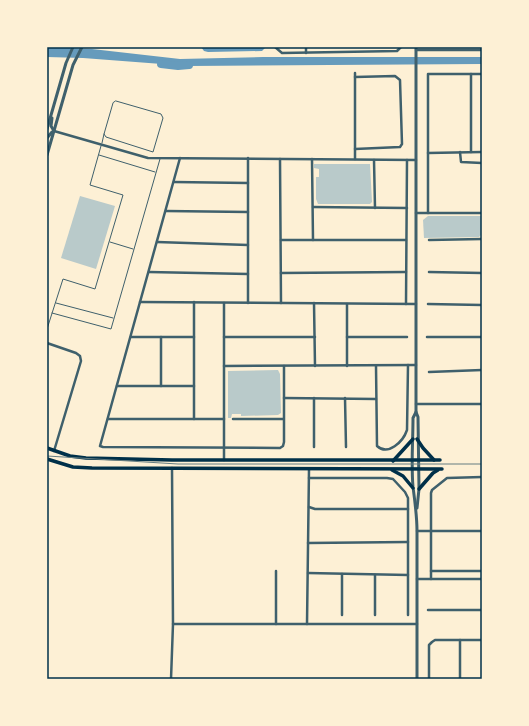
<svg xmlns="http://www.w3.org/2000/svg" width="529" height="726" viewBox="0 0 529 726" font-family="'Exo 2',sans-serif">
<style>
.green{fill:#b9caca}
.water{fill:#669bbc}
.lines{fill:none;stroke-linecap:round;stroke-linejoin:round}
.river{stroke:#669bbc;stroke-width:8}
.service{stroke:#3f606c;stroke-width:1}
.minor{stroke:#3f606c;stroke-width:2.5}
.tertiary{stroke:#3f606c;stroke-width:3}
.secondary{stroke:#003049;stroke-width:3.5}
.tram{stroke:#657d81;stroke-width:1}
.neatline{fill:none;stroke:#003049;stroke-width:1.5}
</style>
<rect width="100%" height="100%" fill="#fdf0d5"/>
<!-- green -->
<g class="green">
<path d="M314 164H370L372 202 370 204H318L316 199V177H319V169L314 168Z"/>
<path d="M80 196 115 206 96 269 61 258Z"/>
<path d="M428 216H482V234L479 237 424 238 423 220Z"/>
<path d="M278 370 280 374 281 413 278 415 241 416V414H232L231 418H228V371Z"/>
</g>
<!-- water -->
<g class="water">
<path d="M47 47 92 49 180 59 263 57H482V64L188 66 83 58 47 57Z"/>
<path d="M201 47H266L262 51 208 52 204 51Z"/>
</g>
<g class="lines">
<!-- river -->
<path class="river" d="M161 64 178 66 189 65"/>
<!-- service -->
<g class="service">
<path d="M116 101 161 114 163 118 153 152 106 137 104 134 113 103Z"/>
<path d="M102 143 104 134"/>
<path d="M99 155 155 172"/>
<path d="M110 242 133 249"/>
<path d="M56 303 113 318"/>
<path d="M52 313 111 329 160 159"/>
<path d="M47 329 63 279 95 289 123 195 90 185 101 146"/>
</g>
<!-- minor -->
<g class="minor">
<path d="M275 47 282 53 397 51 401 47"/>
<path d="M416 50H482"/>
<path d="M306 53V47"/>
<path d="M355 73V159"/>
<path d="M471 74V152"/>
<path d="M355 77 395 76 400 80 402 144 400 147 355 149"/>
<path d="M54 131 148 158 416 160"/>
<path d="M460 152 461 162 482 163"/>
<path d="M428 153 482 152"/>
<path d="M180 158 100 446 103 447 280 448 283 446 284 442V366"/>
<path d="M248 158V303"/>
<path d="M280 159 281 303"/>
<path d="M312 159 313 240"/>
<path d="M374 160 375 208"/>
<path d="M174 182 248 183"/>
<path d="M313 207 407 208"/>
<path d="M166 211 248 212"/>
<path d="M416 213H482"/>
<path d="M428 213V74H482"/>
<path d="M281 240H406"/>
<path d="M429 240 482 239"/>
<path d="M157 242 248 245"/>
<path d="M149 272 248 274"/>
<path d="M429 272 482 273"/>
<path d="M281 273 406 272"/>
<path d="M140 302 416 304"/>
<path d="M194 302V419"/>
<path d="M224 303V460"/>
<path d="M314 303 315 366"/>
<path d="M406 304 407 160"/>
<path d="M428 304 482 305"/>
<path d="M131 337H194"/>
<path d="M161 337V386"/>
<path d="M224 337H315"/>
<path d="M347 337H407"/>
<path d="M427 337H482"/>
<path d="M47 343 76 353 80 356 81 361 54 451"/>
<path d="M224 366 416 365"/>
<path d="M347 366V304"/>
<path d="M376 366 377 446C388 456 403 442 407 430L408 365"/>
<path d="M429 372 482 370"/>
<path d="M117 386H194"/>
<path d="M284 398 376 399"/>
<path d="M314 398V447"/>
<path d="M345 398 346 447"/>
<path d="M416 404H482"/>
<path d="M108 419H224"/>
<path d="M233 419H283"/>
<path d="M309 478H387L393 479 405 492 408 498V615"/>
<path d="M309 507 315 509H408"/>
<path d="M417 531H482"/>
<path d="M308 543 408 542"/>
<path d="M431 571H482"/>
<path d="M308 573 408 575"/>
<path d="M342 574V615"/>
<path d="M375 575V615"/>
<path d="M417 579H482"/>
<path d="M431 579V493L432 490 447 478 482 477"/>
<path d="M428 610H482"/>
<path d="M173 624H417"/>
<path d="M276 624V571"/>
<path d="M307 624 309 469"/>
<path d="M460 640V679"/>
<path d="M171 679 173 624 172 468"/>
<path d="M429 679V645L432 642 435 640H482"/>
</g>
<!-- tertiary -->
<g class="tertiary">
<path d="M416 47V412L418 417 419 489 417 508"/>
<path d="M52 118 51 126 54 131"/>
<path d="M47 129 66 63 73 47"/>
<path d="M47 138 52 132"/>
<path d="M47 155 73 65 82 47"/>
<path d="M416 412 413 418C413 441 411 464 413 487 415 502 417 516 417 531V679"/>
</g>
<!-- secondary -->
<g class="secondary">
<path d="M417 439 423 448 434 460"/>
<path d="M47 448 70 456 86 458 172 460H440"/>
<path d="M47 459 73 467 92 468 442 469"/>
<path d="M393 461 413 439"/>
<path d="M392 470 403 476 413 488"/>
<path d="M419 489 433 473 438 470"/>
</g>
<!-- tram -->
<path class="tram" d="M47 456 178 464H482"/>
</g>
<!-- border -->
<rect width="529" height="726" fill="none" stroke="#fdf0d5" stroke-width="96"/>
<rect x="48" y="48" width="433" height="630" class="neatline"/>
</svg>
